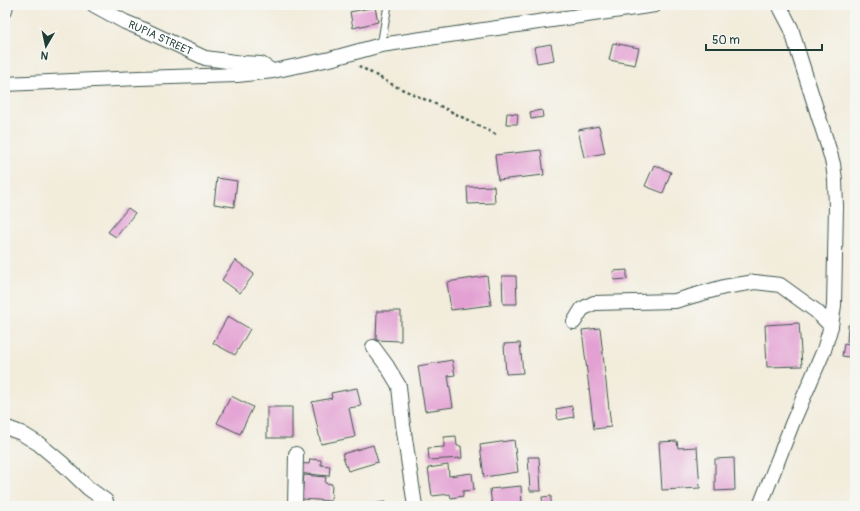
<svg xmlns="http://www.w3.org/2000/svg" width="860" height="511" viewBox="0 0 860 511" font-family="Pangolin,sans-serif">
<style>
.building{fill:#e3a0d3}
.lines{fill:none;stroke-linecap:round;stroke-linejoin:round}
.service-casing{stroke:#3f574d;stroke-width:9}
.minor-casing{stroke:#3f574d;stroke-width:16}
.path{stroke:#3f574d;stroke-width:2.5;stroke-dasharray:3 3;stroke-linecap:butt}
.service{stroke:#fff;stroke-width:7}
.minor{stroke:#fff;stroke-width:14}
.labels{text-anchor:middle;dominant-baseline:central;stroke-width:3;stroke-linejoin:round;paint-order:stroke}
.street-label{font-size:11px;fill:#1f3d34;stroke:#f6f6f2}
</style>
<rect width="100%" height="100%" fill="#f6f6f2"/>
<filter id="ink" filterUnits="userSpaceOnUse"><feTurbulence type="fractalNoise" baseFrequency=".025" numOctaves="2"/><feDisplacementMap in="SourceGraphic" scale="8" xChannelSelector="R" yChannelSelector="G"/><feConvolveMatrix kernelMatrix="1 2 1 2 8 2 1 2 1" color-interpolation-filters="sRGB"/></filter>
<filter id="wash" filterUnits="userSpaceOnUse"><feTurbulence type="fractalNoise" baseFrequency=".012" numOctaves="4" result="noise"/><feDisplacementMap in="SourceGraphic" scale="16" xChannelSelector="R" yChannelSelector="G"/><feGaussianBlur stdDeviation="0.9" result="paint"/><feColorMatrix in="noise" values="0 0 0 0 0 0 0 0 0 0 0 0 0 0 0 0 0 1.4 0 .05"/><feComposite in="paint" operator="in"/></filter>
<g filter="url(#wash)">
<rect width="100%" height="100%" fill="#f2ecdb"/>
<g id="blocks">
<!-- building -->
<g class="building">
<path d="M375 7 378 22 353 28 350 12Z"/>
<path d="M613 43 639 48 635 65 609 60Z"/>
<path d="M551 44 554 60 537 63 534 47Z"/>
<path d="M542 110 543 117 531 119 530 112Z"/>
<path d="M507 113 518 114 517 124H506Z"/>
<path d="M599 126 605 153 584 157 578 130Z"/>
<path d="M541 150 544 175 498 180 495 155Z"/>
<path d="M654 165 671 172 663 193 645 186Z"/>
<path d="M217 178 237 181 234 207 214 204Z"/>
<path d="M494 186 495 203 468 204 467 187Z"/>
<path d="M128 208 135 213 116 237 108 232Z"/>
<path d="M235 260 254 274 240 293 222 280Z"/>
<path d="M627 270V279L614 280 613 271Z"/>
<path d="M487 276 491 305 451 310 447 282Z"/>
<path d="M502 276H516L517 304H503Z"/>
<path d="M377 311H401V341L376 340Z"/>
<path d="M228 316 250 329 235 355 213 343Z"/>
<path d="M799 323 802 366 767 367 765 325Z"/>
<path d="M848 325H855V343L847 342Z"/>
<path d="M600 328 611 427 594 429 582 330Z"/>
<path d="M520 343 523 373 506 374 504 344Z"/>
<path d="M844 344 855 346V358L842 356Z"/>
<path d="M452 360 455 375 448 376 453 407 425 411 418 366Z"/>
<path d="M357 388 361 406 349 408 355 437 321 444 312 402 332 398 331 393Z"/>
<path d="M231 396 253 407 240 434 217 423Z"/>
<path d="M572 406 574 417 558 420 556 409Z"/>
<rect x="267" y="407" width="25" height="31"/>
<path d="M456 436 457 446H461L462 458 429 460 428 448 444 447V437Z"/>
<path d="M514 440 518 472 484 477 480 445Z"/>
<path d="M677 441 678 448 697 447 700 488 662 490 659 442Z"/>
<path d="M373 445 378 462 348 471 342 454Z"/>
<path d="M528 457H539L541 491H530Z"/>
<path d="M734 458 735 490 715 491V459Z"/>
<path d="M310 459 321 460V465L330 466 329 476 296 473 297 463 309 464Z"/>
<path d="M448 465 449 476 472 473 474 490 463 491V496L451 498 450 494 432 496 428 468Z"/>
<path d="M304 475 326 477 325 483 332 484 331 501 302 499Z"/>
<path d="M521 486 522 506H492L490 489Z"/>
<path d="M551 496V506H543L542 497Z"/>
<path d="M385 502V506H365V505Z"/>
</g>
</g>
</g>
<g filter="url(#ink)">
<use href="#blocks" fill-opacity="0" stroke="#3f574d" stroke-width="1"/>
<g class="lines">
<defs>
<path id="service" d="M381 45 388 5"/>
<g id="minor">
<path id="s1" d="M94 5 125 22 147 31 205 58 242 63 261 64 269 69"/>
<path d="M5 10 6 5"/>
<path d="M5 84 139 78 237 75 273 71 330 59 381 45 655 5"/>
<path d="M574 322 582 309 594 303 675 301 724 287 755 282 780 285 816 311 831 326"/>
<path d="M373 347 387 366 399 386 403 425 415 506"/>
<path d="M5 427 21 433 39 444 63 464 88 488 106 501"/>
<path d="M295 506 296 454"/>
<path d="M760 506 792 424 824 350 831 326 834 305 836 207 835 180 833 164 828 146 800 58 791 28 779 5"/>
</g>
</defs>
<!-- service casing -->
<use href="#service" class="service-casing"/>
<!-- minor casing -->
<use href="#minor" class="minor-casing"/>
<!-- path -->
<path class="path" d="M359 66 395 86 442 107 497 135"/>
<!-- service -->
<use href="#service" class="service"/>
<!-- minor -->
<use href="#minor" class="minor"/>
</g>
</g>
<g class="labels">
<!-- street labels -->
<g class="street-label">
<text stroke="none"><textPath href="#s1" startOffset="74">RUPIA STREET</textPath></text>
</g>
</g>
<!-- margin -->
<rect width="860" height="511" fill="none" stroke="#f6f6f2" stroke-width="20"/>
<!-- north arrow -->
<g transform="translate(46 46) rotate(189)" stroke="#f6f6f2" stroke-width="3" paint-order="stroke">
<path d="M0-3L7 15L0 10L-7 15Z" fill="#1f3d34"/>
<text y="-6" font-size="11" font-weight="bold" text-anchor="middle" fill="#1f3d34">N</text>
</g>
<!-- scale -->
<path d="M706 44v6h116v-6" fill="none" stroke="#1f3d34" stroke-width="2"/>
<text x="712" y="44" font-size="12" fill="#1f3d34" stroke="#f6f6f2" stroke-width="3" paint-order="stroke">50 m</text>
</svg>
